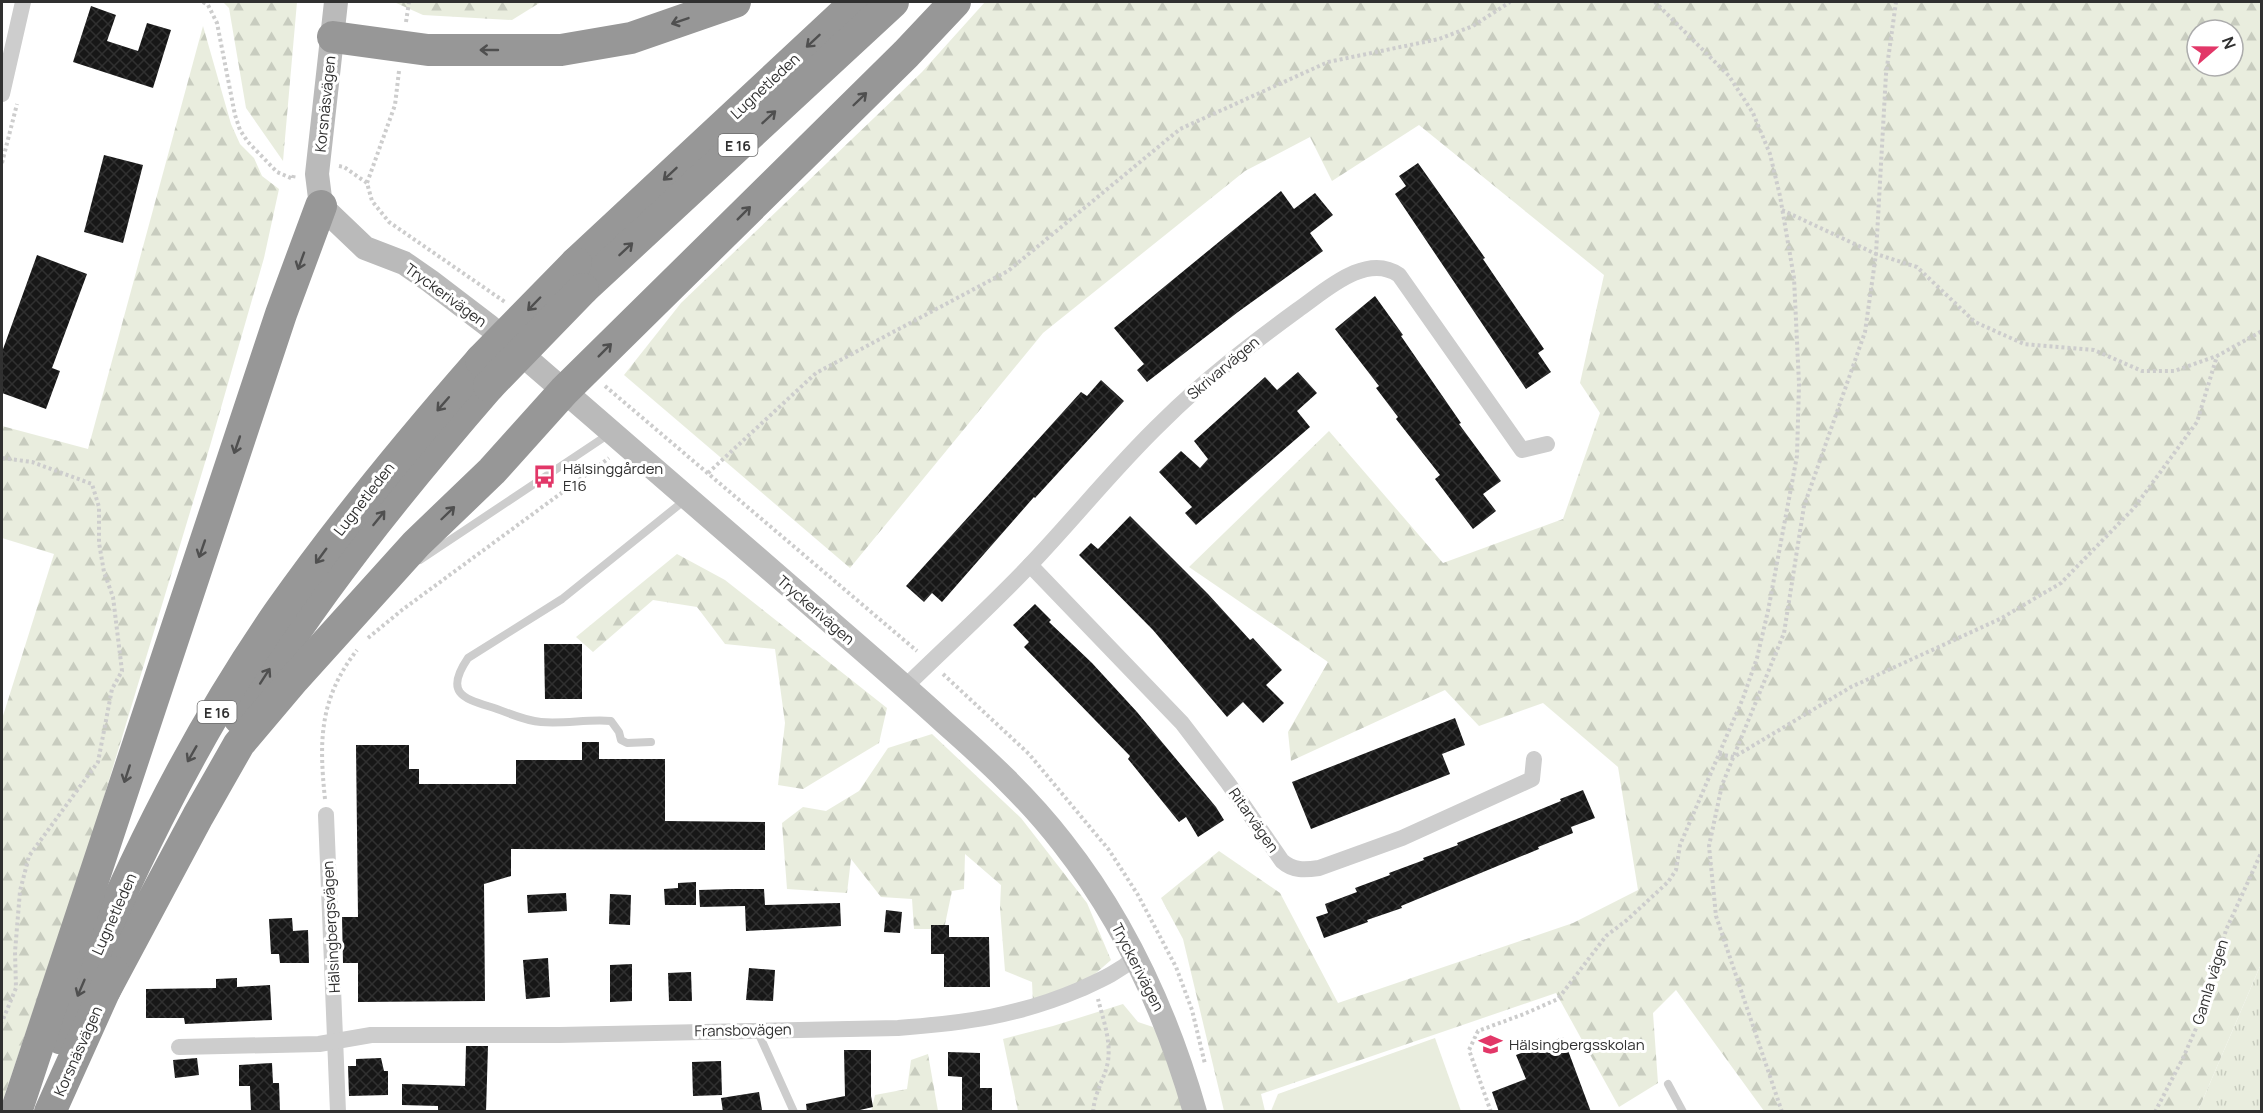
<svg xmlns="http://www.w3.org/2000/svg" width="2263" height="1113" viewBox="0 0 2263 1113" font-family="Manrope,sans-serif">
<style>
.grass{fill:url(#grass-tufts)}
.forest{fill:url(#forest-firs);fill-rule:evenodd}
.green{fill:#e9edde}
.building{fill:url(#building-cross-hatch)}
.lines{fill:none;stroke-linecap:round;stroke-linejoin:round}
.path{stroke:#cdcdcd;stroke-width:4;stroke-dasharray:3 3;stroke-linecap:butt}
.lane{stroke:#cdcdcd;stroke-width:8}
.street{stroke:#cdcdcd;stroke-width:16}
.secondary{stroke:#bababa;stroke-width:24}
.highway{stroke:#979797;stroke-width:32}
.highway-bridge{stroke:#979797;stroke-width:32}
.oneway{stroke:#4f4f4f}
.labels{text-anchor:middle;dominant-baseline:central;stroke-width:6;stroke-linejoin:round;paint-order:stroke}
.shield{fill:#fff;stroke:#6e6e6e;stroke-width:1.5}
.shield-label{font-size:14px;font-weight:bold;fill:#303030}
.street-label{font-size:15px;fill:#303030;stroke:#fff}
.poi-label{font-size:15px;fill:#303030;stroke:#fff;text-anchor:start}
</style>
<defs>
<pattern id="grass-tufts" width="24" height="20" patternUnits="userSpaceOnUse" patternTransform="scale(1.5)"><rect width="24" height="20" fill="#e9edde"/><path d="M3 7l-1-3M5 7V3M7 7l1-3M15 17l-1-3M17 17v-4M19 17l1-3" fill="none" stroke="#c8ccbf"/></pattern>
<pattern id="forest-firs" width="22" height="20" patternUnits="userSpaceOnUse" patternTransform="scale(1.5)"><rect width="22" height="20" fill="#e9edde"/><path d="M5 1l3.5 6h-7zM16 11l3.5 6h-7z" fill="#c8ccbf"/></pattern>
<pattern id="building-cross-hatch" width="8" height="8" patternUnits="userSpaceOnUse" patternTransform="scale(1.5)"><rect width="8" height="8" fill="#171717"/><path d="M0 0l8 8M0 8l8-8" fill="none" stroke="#303030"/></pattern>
</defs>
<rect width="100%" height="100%" fill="#fff"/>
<!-- grass -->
<path class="grass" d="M2261 964V1111H2198Z"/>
<!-- forest -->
<g class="forest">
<path d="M223 2H297L283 161 246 108 229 8Z"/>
<path d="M394 2H541L512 20 423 15Z"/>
<path d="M985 2H2261V964L2198 1111H1764L1676 990 1653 1013 1658 1083 1619 1107 1556 993 1261 1094 1265 1111H1224L1183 939 1161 898 1219 851 1280 893 1338 1003 1573 923 1638 890 1618 767 1543 703 1479 726 1445 690 1291 761 1288 732 1328 662 1189 567 1329 431 1443 563 1563 519 1600 413 1580 383 1604 275 1419 125 1332 181 1310 137 1245 171 1043 333 850 568 624 375 681 303 922 72ZM2197 30H2233V66H2197Z"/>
<path d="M203 26 231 124 240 144 254 158 262 176 279 189 264 258 210 446 94 830 2 1103V719L54 554 2 538V426L88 449Z"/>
<path d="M677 554 725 580 887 708 879 743 803 789 778 785 785 723 775 649 725 644 697 607 653 600 593 652 576 637Z"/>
<path d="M932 734 1021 818 1087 903 1111 960 1087 981 1033 1003 1032 982 1005 971 1000 908 1001 885 965 854 964 889 952 891 944 929H914L912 899 881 897 851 859 847 893 787 889 782 823 803 807 826 811 859 791 888 748Z"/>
<path d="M1123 1004 1138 1022 1153 1027 1184 1084 1190 1111H1018L1003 1039 1053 1026Z"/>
<path d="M928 1054 938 1111 871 1112 875 1095 907 1089 911 1060Z"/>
</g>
<!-- green -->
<path class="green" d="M1435 1038 1461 1111H1271L1278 1094Z"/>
<!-- building -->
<g class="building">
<path d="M91 6 116 15 107 41 138 51 147 23 171 30 153 88 73 62Z"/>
<path d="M104 155 143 165 123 243 84 232Z"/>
<path d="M1418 163 1485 258 1483 259 1544 349 1538 353 1551 372 1526 389 1395 194 1406 186 1399 176Z"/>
<path d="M1281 191 1294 209 1315 193 1333 215 1310 233 1323 251 1238 312 1147 382 1137 370 1144 364 1114 328Z"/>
<path d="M37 255 87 274 52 368 60 371 46 409 2 393V352Z"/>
<path d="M1375 296 1403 335 1401 336 1461 423 1459 424 1501 481 1483 494 1496 511 1473 529 1435 479 1440 475 1396 419 1398 417 1376 388 1379 386 1335 329Z"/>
<path d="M1298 372 1317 393 1297 411 1310 427 1196 525 1185 513 1192 507 1159 472 1181 451 1200 468 1208 459 1194 441 1265 377 1277 390Z"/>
<path d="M1101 380 1124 401 1035 498 1034 497 942 602 932 593 924 602 906 586 1081 392 1087 396Z"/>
<path d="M1130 516 1208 594 1250 640 1253 638 1282 670 1266 685 1284 703 1263 723 1243 702 1227 717 1153 630 1079 555 1091 543 1098 549Z"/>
<path d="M1035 604 1051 620 1049 622 1092 663 1137 712 1216 807 1224 820 1198 837 1186 817 1179 822 1128 759 1130 756 1024 647 1029 642 1013 625Z"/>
<path d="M544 644H582V699H545Z"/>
<path d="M1455 718 1465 745 1442 754 1450 774 1311 829 1292 782Z"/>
<path d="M582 742H599V759H665V821L765 822V850L511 849V876L484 884 485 1001 358 1002V963H343L342 917H358L356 745H409V769H419V784H516V760H582Z"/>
<path d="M1583 790 1595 818 1571 827 1573 833 1538 847 1539 849 1401 906 1402 908 1367 920 1368 922 1324 938 1316 917 1328 913 1325 904 1357 892 1355 888 1390 875 1389 873 1424 860 1423 858 1458 845 1457 843 1561 801 1560 799Z"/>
<path d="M696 882V905H665L664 889 678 888V883Z"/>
<path d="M731 889H764L765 905 840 903 841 926 746 931 745 906 700 907 699 890Z"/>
<path d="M566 893 567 911 528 913 527 895Z"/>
<path d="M610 894 631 895 630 925 609 924Z"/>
<path d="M886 910 902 912 900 933 884 932Z"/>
<path d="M292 918 293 931 308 930 309 963H280L279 954H271L269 919Z"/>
<path d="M931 925H949V937H989L990 987H944V954H931Z"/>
<path d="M548 958 550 997 526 999 523 960Z"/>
<path d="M632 964V1001L610 1002V965Z"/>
<path d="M749 968 775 970 773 1001 746 1000Z"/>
<path d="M691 972 692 1001H669L668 973Z"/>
<path d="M237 978V987L270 985 272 1020 185 1024 184 1018H146V989L216 988V979Z"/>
<path d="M1563 1037 1591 1112H1499L1492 1092 1526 1079 1516 1055Z"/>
<path d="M466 1046H488L486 1112H438V1106L402 1105V1084L465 1086Z"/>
<path d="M844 1050H871V1096L873 1107 851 1112H807L806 1104 845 1096Z"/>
<path d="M948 1052 980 1053V1088H992V1112H962V1077L948 1076Z"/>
<path d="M197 1058 199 1075 175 1078 173 1060Z"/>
<path d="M381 1058 384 1071H388V1095L349 1096 348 1066H356V1059Z"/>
<path d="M721 1061 722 1095 693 1096 692 1062Z"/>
<path d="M272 1063 273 1083H279L280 1112H251L250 1086H239V1065Z"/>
<path d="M759 1092 762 1110 723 1112 721 1098Z"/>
</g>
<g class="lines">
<!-- path -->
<g class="path">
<path d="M203 2 208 5 217 23 235 115 240 130 248 142 277 172 293 179 294 174"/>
<path d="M406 22 409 2"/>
<path d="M399 71 395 105 367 183 372 201 389 222 505 302"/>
<path d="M2 163 17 104"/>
<path d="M339 166 344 167 367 183"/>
<path d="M1782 210 1876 254 1917 267 1975 322 2024 344 2094 350 2142 371H2174L2217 356 2262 331"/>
<path d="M605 386 917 651"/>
<path d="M2 458 32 462 92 484 99 507V543L104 572 113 597 122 671 112 689 98 762 29 856 20 891 15 952 16 988 2 1022"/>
<path d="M708 473 816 373 1008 271 1180 129 1328 62 1439 39 1473 26 1510 2"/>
<path d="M368 638 402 610 609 458"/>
<path d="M943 674 1029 754 1109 850 1138 895 1176 967 1192 1010 1205 1064"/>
<path d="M1719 754 1734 757 1851 687 2000 619 2061 583 2134 508 2197 422 2217 356"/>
<path d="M325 799C319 741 319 699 357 650"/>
<path d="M1093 1112C1095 1090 1105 1079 1108 1061 1111 1040 1103 1019 1098 999"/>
<path d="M1491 1112 1469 1050 1478 1031 1524 1014 1558 999 1606 936 1627 920 1668 882 1676 870 1680 845 1743 698 1757 658 1768 611 1797 456 1799 384 1794 278 1780 196 1770 154 1753 113 1729 76 1655 2"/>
<path d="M1782 1112 1716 916 1709 846 1722 785 1784 633 1804 506 1865 332 1876 254 1886 74 1896 2"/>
<path d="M2155 1112 2183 1058 2205 1008 2226 930 2262 851"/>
</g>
<!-- lane -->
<g class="lane">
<path d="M420 560 609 434"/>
<path d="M651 742 627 743 621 740 619 732 611 721C588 719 565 724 541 722 526 721 511 714 497 709 467 699 442 696 468 658L562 599 685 500"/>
<path d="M757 1030 794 1112"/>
<path d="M1668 1084 1683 1112"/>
</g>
<!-- street -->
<g class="street">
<path d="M2 94 23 2"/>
<path d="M1030 565 1182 723 1228 783 1282 861C1293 871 1305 870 1319 868L1402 838 1532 779 1534 759"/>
<path d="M905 687C946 647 989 608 1029 566 1074 519 1115 467 1162 422 1204 380 1251 344 1299 309 1325 291 1366 252 1399 275L1522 450 1547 444"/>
<path d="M326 815 338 1112"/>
<path d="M179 1047 319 1044 371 1035H559L898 1028C965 1023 1018 1016 1081 989 1103 979 1117 973 1136 957"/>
</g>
<!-- secondary -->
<path class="secondary" d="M336 2 317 174 321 206 365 248 404 263 430 281 489 326C591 414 693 503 795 591 845 635 896 678 945 723 987 760 1028 798 1062 842 1125 922 1167 1014 1195 1112"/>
<!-- highway -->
<g class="highway">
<path d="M333 37 428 50H561L631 38 735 2"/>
<path d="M576 263 856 2"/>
<path d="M583 289 893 2"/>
<path d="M239 718C311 599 398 491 489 386"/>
<path d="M105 990 198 816 239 744 294 679 416 544 492 471 564 391 906 54 955 2"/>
<path d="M60 1038C119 889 188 743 280 611 342 523 410 441 481 360"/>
<path d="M16 1112 281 314 321 206"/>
<path d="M50 1112 113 972"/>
</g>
<!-- highway-bridge -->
<g class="highway-bridge">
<path d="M481 360 576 263"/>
<path d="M489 386 583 289"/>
</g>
</g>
<!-- one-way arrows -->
<defs><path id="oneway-shaft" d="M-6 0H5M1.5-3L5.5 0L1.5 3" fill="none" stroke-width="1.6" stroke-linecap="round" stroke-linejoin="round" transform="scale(1.5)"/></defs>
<g class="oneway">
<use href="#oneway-shaft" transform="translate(680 21) rotate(161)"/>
<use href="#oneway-shaft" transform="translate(813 41) rotate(137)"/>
<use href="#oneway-shaft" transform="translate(489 50) rotate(180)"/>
<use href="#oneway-shaft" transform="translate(860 99) rotate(-44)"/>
<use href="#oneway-shaft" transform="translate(769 117) rotate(-43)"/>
<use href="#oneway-shaft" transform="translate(670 174) rotate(137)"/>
<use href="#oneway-shaft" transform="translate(744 213) rotate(-45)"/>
<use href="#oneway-shaft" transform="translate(626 249) rotate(-43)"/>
<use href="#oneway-shaft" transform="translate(301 261) rotate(110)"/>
<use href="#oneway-shaft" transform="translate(534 304) rotate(134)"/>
<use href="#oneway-shaft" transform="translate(605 350) rotate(-45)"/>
<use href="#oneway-shaft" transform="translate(443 404) rotate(131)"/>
<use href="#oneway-shaft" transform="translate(237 445) rotate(109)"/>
<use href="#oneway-shaft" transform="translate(448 513) rotate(-44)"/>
<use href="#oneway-shaft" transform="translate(379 518) rotate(-51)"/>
<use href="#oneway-shaft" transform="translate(202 549) rotate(109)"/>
<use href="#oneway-shaft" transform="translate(321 556) rotate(126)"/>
<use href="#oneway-shaft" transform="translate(265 676) rotate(-57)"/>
<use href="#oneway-shaft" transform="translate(192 754) rotate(120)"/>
<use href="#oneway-shaft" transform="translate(127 774) rotate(108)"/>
<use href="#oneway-shaft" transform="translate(81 988) rotate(113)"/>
</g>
<!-- icons -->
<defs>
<symbol id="bus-bare" viewBox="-9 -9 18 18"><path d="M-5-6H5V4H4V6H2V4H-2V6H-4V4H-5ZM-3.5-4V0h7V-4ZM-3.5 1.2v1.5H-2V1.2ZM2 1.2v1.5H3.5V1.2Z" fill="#e23768" stroke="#fff" stroke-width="2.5" paint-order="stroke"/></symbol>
<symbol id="school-bare" viewBox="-9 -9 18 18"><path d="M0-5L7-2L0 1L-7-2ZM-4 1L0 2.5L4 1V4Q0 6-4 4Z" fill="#e23768" stroke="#fff" stroke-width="2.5" paint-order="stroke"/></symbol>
</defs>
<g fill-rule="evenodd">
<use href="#bus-bare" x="528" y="460" width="33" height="33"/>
<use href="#school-bare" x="1474" y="1028" width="33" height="33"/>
</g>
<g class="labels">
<!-- shield labels -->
<g class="shield">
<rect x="718.5" y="134" width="39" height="22" rx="4.5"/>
<rect x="197.5" y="701" width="39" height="22" rx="4.5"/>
</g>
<g class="shield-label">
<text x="738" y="145">E 16</text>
<text x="217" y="712">E 16</text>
</g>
<!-- street labels -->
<g class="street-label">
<text transform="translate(765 86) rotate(-43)">Lugnetleden</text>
<text transform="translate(325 104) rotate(-84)">Korsnäsvägen</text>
<text transform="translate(446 295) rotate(36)">Tryckerivägen</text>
<text transform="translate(1223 368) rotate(-40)">Skrivarvägen</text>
<text transform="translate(364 499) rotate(-52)">Lugnetleden</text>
<text transform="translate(816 610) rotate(41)">Tryckerivägen</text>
<text transform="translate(1254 820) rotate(55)">Ritarvägen</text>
<text transform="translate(114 914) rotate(-66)">Lugnetleden</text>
<text transform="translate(331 927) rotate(-93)">Hälsingbergsvägen</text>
<text transform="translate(1138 967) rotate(63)">Tryckerivägen</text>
<text transform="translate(2210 982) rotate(-73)">Gamla vägen</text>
<text transform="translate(743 1030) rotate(-1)">Fransbovägen</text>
<text transform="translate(78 1051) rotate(-66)">Korsnäsvägen</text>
</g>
<!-- poi labels -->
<g class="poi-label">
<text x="563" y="468">Hälsinggården<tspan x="563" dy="17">E16</tspan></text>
<text x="1509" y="1044">Hälsingbergsskolan</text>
</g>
</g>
<!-- border -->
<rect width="2263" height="1113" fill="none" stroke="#303030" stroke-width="6"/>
<!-- north arrow -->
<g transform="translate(2215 48) rotate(70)"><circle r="28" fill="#ffffff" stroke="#acacac" stroke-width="1.5"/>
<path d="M0-4.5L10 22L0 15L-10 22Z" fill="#e23768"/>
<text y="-9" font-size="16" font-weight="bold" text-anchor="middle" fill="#303030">N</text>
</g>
</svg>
